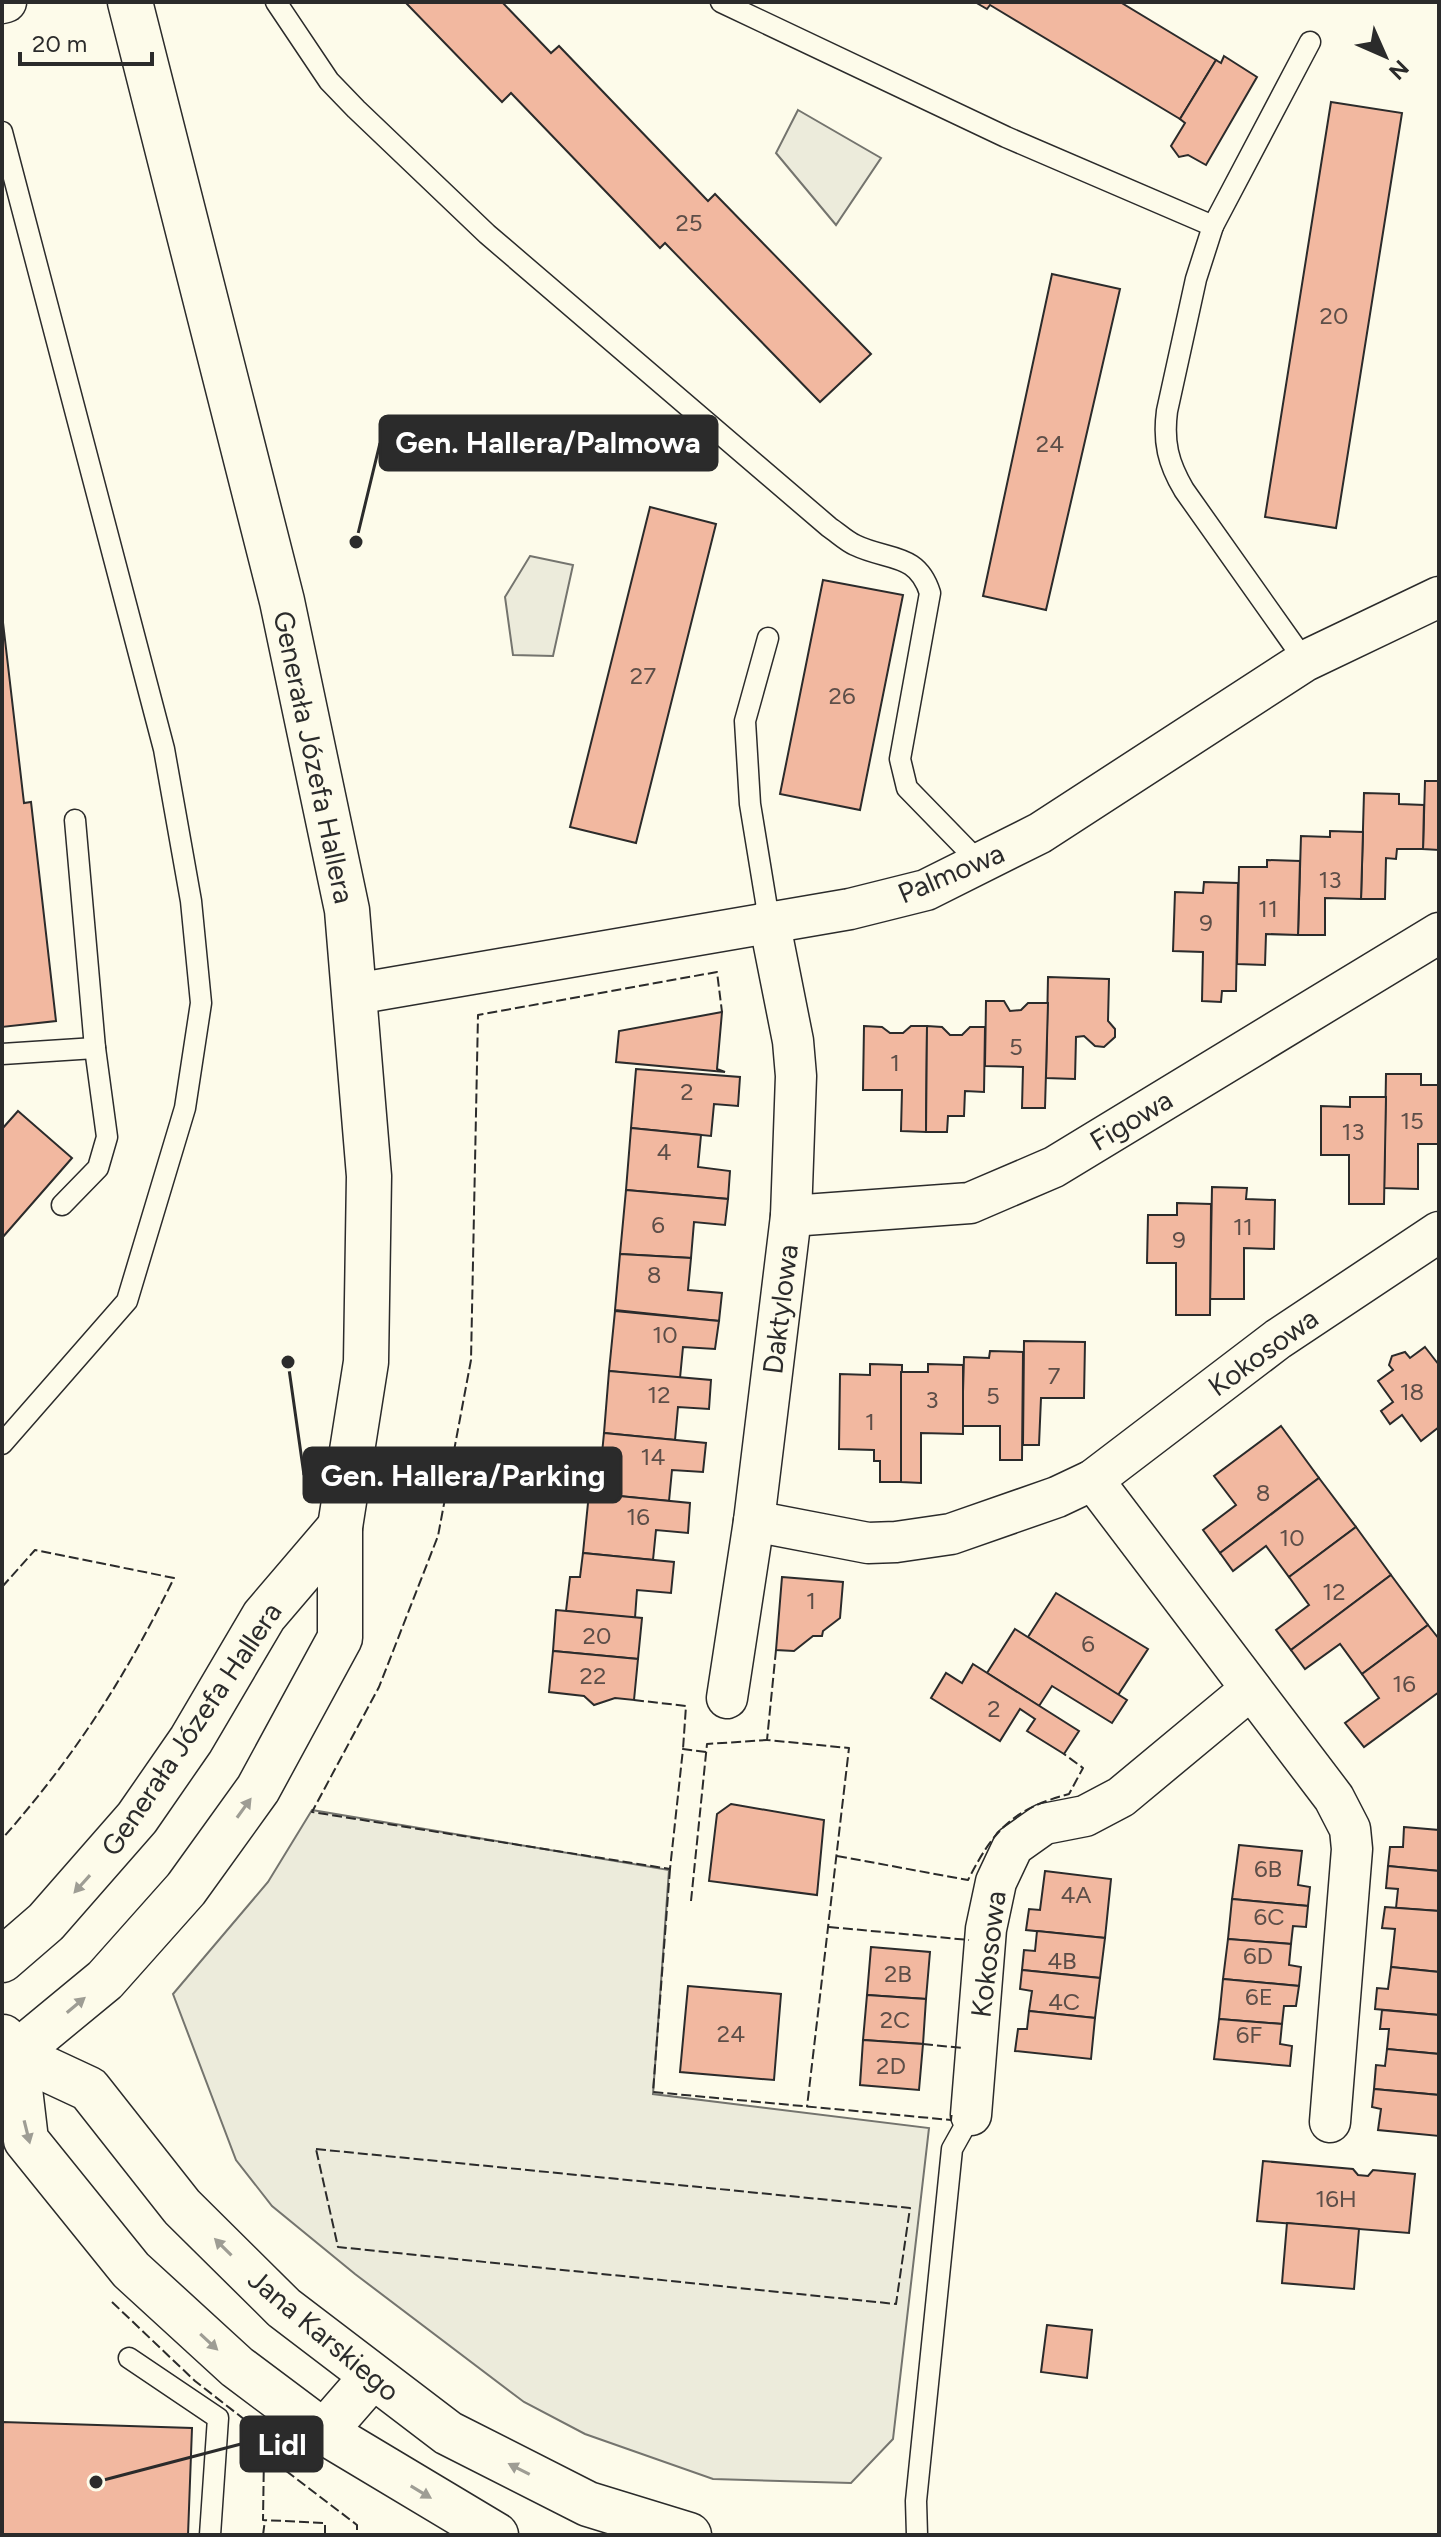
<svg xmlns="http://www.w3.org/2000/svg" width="1441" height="2537" viewBox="0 0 1441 2537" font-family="Figtree,sans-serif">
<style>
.green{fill:#ecebdb;stroke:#74746e;stroke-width:2}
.building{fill:#f2b8a0;stroke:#2b2b2b;stroke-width:2}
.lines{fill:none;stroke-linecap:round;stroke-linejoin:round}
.service-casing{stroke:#2b2b2b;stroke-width:23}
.minor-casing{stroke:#2b2b2b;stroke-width:43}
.tertiary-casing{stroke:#2b2b2b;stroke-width:47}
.secondary-casing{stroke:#2b2b2b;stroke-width:47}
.service{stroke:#fdfbea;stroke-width:20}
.minor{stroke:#fdfbea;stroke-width:40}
.tertiary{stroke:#fdfbea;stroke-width:44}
.secondary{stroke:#fdfbea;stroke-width:44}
.fence{stroke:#2b2b2b;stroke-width:2;stroke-dasharray:10 4;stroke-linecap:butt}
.oneway{fill:#9e9d94}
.labels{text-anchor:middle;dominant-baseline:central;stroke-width:6;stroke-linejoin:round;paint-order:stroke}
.number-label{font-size:24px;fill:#5d4e48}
.street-label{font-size:28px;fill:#2b2b2b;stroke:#fdfbea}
.leader{fill:none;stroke:#2b2b2b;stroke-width:3}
.callout-dot{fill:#2b2b2b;stroke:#fdfbea;stroke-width:3}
.callout{fill:#2b2b2b;stroke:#2b2b2b;stroke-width:3}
.callout-label{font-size:30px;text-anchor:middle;font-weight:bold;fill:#fff}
</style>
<rect width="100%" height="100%" fill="#fdfbea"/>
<!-- green -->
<g class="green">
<path d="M798 110 881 158 836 225 776 153Z"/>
<path d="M530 556 573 565 553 656 513 655 505 597Z"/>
<path d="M312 1810 669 1870 653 2094 929 2128 893 2439 851 2483 713 2479 585 2434 524 2402 355 2274 272 2206 236 2160 173 1994 268 1882Z"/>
</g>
<!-- building -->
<g class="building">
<path d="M405 2H502L551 53 559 46 708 201 715 194 871 354 820 402 665 243 660 248 511 93 502 102Z"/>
<path d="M975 2H1120L1216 60 1180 119 990 5 987 9Z"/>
<path d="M1224 56 1257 77 1206 165 1188 155 1179 157 1171 146 1185 123 1180 119 1216 60 1221 63Z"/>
<path d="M1331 102 1402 113 1336 528 1265 517Z"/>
<path d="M1052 274 1120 289 1046 610 983 596Z"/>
<path d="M650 507 716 524 636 843 570 827Z"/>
<path d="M823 580 903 595 860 810 780 794Z"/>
<path d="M2 614 24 803 31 802 56 1021 2 1027Z"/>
<path d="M1425 781H1439V850L1423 849Z"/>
<path d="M1364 793 1399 794V804L1424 805 1423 849H1397L1396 859 1386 858 1385 899H1361Z"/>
<path d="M1330 831 1363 832 1361 899 1325 898V935H1298L1301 836 1330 837Z"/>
<path d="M1267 860 1300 861 1298 935 1266 934 1265 965 1237 964 1239 867H1267Z"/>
<path d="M1204 882 1238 883 1236 991H1222L1221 1002 1202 1001 1203 952 1173 951 1175 892 1203 893Z"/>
<path d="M1048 977 1109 979 1108 1021 1115 1029V1037L1104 1047 1095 1046 1084 1036 1076 1037 1075 1079 1046 1078Z"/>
<path d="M986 1001H1004L1010 1011 1021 1010 1028 1003H1048L1045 1108H1022L1023 1067 985 1066Z"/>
<path d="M722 1012 717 1069 725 1072 616 1062 619 1031Z"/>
<path d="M864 1026 882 1027 890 1033H903L911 1026H927L926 1132 901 1131 902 1090H863Z"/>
<path d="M927 1026 942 1027 950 1035H962L970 1027H985L984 1092 965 1091 964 1116H948L947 1132H926Z"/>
<path d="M636 1069 740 1077 738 1106 714 1104 711 1136 631 1128Z"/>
<path d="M1386 1074H1421V1085H1439V1144H1418V1189L1384 1188Z"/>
<path d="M1350 1097H1386L1384 1204H1349V1155H1321V1106L1350 1107Z"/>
<path d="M18 1111 72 1158 2 1238V1129Z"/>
<path d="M631 1128 701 1135 698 1167 730 1171 728 1199 626 1190Z"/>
<path d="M1212 1187 1247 1188 1246 1199 1275 1200 1274 1249 1244 1248V1299H1210Z"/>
<path d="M626 1190 728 1199 725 1225 694 1222 691 1258 620 1254Z"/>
<path d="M1177 1203 1211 1204 1210 1315H1176V1263H1147L1148 1215H1177Z"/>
<path d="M620 1254 691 1258 688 1290 722 1293 719 1321 615 1310Z"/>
<path d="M615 1311 719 1321 715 1349 683 1347 680 1378 609 1371Z"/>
<path d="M1024 1341 1085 1342 1084 1398H1041L1039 1445H1023Z"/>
<path d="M1425 1347 1439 1365V1427L1421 1441 1402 1415 1390 1424 1381 1411 1393 1402 1378 1381 1393 1370 1389 1365 1392 1356 1405 1352 1410 1358Z"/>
<path d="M990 1351 1023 1352 1022 1460H1000V1426H962L964 1357 989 1358Z"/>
<path d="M870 1364 902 1365 901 1482H880V1461H874V1450L839 1449 840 1374 870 1375Z"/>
<path d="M928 1364 963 1365V1434L921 1433V1483L901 1482V1372H928Z"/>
<path d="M609 1371 711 1380 709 1409 678 1407 675 1440 604 1433Z"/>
<path d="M1281 1426 1319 1478 1220 1553 1203 1530 1236 1505 1214 1476Z"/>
<path d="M604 1433 706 1443 703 1472 672 1470 669 1501 598 1494Z"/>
<path d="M1319 1478 1356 1527 1289 1577 1266 1546 1233 1571 1220 1553Z"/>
<path d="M589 1493 690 1503 688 1533 656 1530 653 1560 583 1553Z"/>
<path d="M1356 1527 1391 1575 1291 1650 1276 1630 1309 1605 1289 1577Z"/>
<path d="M583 1553 674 1562 671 1593 637 1590 635 1618 566 1611 570 1577H580Z"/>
<path d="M1391 1575 1428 1625 1362 1674 1340 1644 1305 1669 1291 1650Z"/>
<path d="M782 1577 843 1582 840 1618 823 1631 822 1636H813L794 1651 776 1650Z"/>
<path d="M1056 1593 1148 1649 1118 1695 1028 1637Z"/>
<path d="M556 1610 642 1618 638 1659 553 1651Z"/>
<path d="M1428 1625 1439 1639V1692L1364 1747 1345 1723 1379 1698 1362 1674Z"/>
<path d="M1015 1629 1127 1700 1112 1723 1052 1686 1039 1706 987 1673Z"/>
<path d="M553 1651 638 1659 634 1700 615 1698 594 1705 584 1696 549 1692Z"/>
<path d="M973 1664 1079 1731 1064 1754 1027 1731 1035 1719 1020 1709 1000 1741 931 1698 946 1673 962 1683Z"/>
<path d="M731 1804 824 1820 817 1895 709 1881 717 1814Z"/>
<path d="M1404 1827 1439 1830V1871L1388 1866 1390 1847H1403Z"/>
<path d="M1239 1845 1302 1851 1298 1885 1310 1887 1308 1906 1232 1899Z"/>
<path d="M1388 1866 1439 1871V1911L1396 1908 1398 1889 1386 1888Z"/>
<path d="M1045 1871 1111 1879 1105 1938 1026 1930 1029 1909 1040 1910Z"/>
<path d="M1232 1899 1308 1906 1306 1927 1293 1926 1291 1944 1228 1939Z"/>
<path d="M1385 1907 1439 1911V1972L1391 1967 1395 1929 1382 1928Z"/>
<path d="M1037 1931 1105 1938 1100 1978 1022 1970 1024 1950 1035 1951Z"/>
<path d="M1228 1939 1291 1944 1289 1965 1301 1967 1299 1986 1223 1979Z"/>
<path d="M871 1947 930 1952 926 1999 867 1995Z"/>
<path d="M1391 1967 1439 1972V2015L1375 2009 1377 1988 1388 1989Z"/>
<path d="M1022 1970 1100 1978 1095 2018 1029 2011 1032 1991 1020 1989Z"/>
<path d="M1223 1979 1299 1986 1296 2006H1284L1282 2024 1219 2019Z"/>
<path d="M688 1986 781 1994 774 2080 680 2072Z"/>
<path d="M867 1995 926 1999 923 2044 863 2040Z"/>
<path d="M1382 2010 1439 2015V2054L1387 2049 1389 2029H1380Z"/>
<path d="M1029 2011 1095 2018 1091 2059 1015 2051 1018 2029H1027Z"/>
<path d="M1219 2019 1282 2024 1280 2044 1292 2046 1290 2066 1214 2059Z"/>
<path d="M863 2040 923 2044 919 2090 860 2085Z"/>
<path d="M1387 2049 1439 2054V2095L1374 2089 1376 2065 1385 2066Z"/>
<path d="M1374 2089 1439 2095V2136L1378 2130 1381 2109 1372 2107Z"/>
<path d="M1263 2161 1353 2169 1358 2175 1368 2176 1373 2170 1415 2174 1409 2233 1257 2221Z"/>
<path d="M1287 2223 1359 2229 1354 2289 1282 2283Z"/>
<path d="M1047 2325 1092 2330 1087 2378 1041 2372Z"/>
<path d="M2 2422 192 2428 188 2535H2Z"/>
</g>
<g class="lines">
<defs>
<g id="service">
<path d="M276 2 329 81 356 109 487 234 829 527C838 533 846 541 855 545 888 561 917 552 930 593L900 759 907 788 980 863"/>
<path d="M721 2 1006 137 1213 226 1196 279 1167 411C1163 442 1168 463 1184 490L1305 661"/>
<path d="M2 132 164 749 191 901 201 1003 185 1108 127 1301 2 1444"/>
<path d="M1213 226 1310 42"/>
<path d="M768 638 745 721 750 804 769 920"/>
<path d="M2 1054 95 1048"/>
<path d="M62 1205 98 1168 107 1137 95 1048 75 820"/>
<path d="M129 2358 218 2418 210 2535"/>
<path d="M917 2535 916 2501 952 2149 971 2115"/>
</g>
<g id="minor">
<path d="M2 3 6 2"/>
<path d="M355 994 850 909 926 890 1040 833 1305 661 1439 597"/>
<path d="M791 1216 970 1203 1054 1167 1439 933"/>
<path d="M1093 1480 1334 1798 1350 1829 1352 1849 1330 2122"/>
<path d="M754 1521 868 1543 896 1542 951 1534 1057 1497 1093 1480 1278 1339 1439 1232"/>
<path d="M727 1698 754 1521 791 1216 796 1076 793 1041 769 920"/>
<path d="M971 2115 986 1929 996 1882 1013 1846 1044 1824 1085 1816 1121 1797 1251 1689"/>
</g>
<g id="tertiary">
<path d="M3 2037 16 2055 26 2140 131 2270 237 2367 324 2432 496 2535"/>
<path d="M16 2055 89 2089 182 2207 284 2308 448 2433 588 2504 689 2535"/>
<path d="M324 2432 371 2378"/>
</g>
<g id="secondary">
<path d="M2 1960 46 1922 137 1818 191 1740 264 1616 340 1527"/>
<path d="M2 2065 105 1980 186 1889 258 1789 340 1638V1527L366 1362 369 1176 347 910 282 601 130 2"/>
</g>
</defs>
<!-- service casing -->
<use href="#service" class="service-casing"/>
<!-- minor casing -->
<use href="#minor" class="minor-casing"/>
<!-- tertiary casing -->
<use href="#tertiary" class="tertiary-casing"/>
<!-- secondary casing -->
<use href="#secondary" class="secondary-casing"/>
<!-- service -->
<use href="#service" class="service"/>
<!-- minor -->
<use href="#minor" class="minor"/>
<!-- tertiary -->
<use href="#tertiary" class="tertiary"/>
<!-- secondary -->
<use href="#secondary" class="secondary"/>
<!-- fence -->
<g class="fence">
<path d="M2 1587 35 1550 174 1578C125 1678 75 1756 2 1839"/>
<path d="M776 1650 767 1740 849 1748 807 2107"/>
<path d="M634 1700 686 1706 683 1749"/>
<path d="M706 1752 683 1749 670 1869 312 1812 379 1687 438 1536 471 1360 478 1015 717 972 722 1012"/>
<path d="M837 1856 968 1880C994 1829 1013 1809 1069 1794L1083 1768 1064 1754"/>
<path d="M670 1869 653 2092 951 2120 952 2111"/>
<path d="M691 1901 707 1744 767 1740"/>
<path d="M829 1927 969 1940"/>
<path d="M923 2044 963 2048"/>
<path d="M316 2149 910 2208 896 2304 338 2247Z"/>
<path d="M112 2302 195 2381 258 2430"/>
<path d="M263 2535 265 2520"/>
<path d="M325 2535V2523L263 2520 264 2454 357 2525V2535"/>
</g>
</g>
<!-- one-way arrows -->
<defs><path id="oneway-solid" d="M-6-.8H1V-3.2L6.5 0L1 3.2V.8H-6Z" transform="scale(2)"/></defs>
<g class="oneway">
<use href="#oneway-solid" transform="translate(244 1808) rotate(-54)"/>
<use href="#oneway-solid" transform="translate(82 1884) rotate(132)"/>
<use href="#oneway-solid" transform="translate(76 2005) rotate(-40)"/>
<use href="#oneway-solid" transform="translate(27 2132) rotate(76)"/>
<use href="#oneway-solid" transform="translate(223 2247) rotate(-135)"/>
<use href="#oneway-solid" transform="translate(209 2342) rotate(43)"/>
<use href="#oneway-solid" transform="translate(519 2469) rotate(-153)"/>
<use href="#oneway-solid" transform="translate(421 2492) rotate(31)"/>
</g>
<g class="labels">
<!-- number labels -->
<g class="number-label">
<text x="689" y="222">25</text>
<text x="1334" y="315">20</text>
<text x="1050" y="443">24</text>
<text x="643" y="675">27</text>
<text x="842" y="695">26</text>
<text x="1330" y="879">13</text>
<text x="1268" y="908">11</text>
<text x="1206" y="922">9</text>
<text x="1016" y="1046">5</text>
<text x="895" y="1062">1</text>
<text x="687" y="1091">2</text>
<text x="1412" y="1120">15</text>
<text x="1353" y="1131">13</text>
<text x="664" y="1151">4</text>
<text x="658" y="1224">6</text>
<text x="1243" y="1226">11</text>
<text x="1179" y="1239">9</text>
<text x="654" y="1274">8</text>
<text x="665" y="1334">10</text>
<text x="1054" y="1375">7</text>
<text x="1412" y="1391">18</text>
<text x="659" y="1394">12</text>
<text x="993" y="1395">5</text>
<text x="932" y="1399">3</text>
<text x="870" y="1421">1</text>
<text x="653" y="1456">14</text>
<text x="1263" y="1492">8</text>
<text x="638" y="1516">16</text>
<text x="1292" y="1537">10</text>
<text x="1334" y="1591">12</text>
<text x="811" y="1600">1</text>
<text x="597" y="1635">20</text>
<text x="1088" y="1643">6</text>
<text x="593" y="1675">22</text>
<text x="1404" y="1683">16</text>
<text x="994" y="1708">2</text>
<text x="1268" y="1868">6B</text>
<text x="1076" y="1894">4A</text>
<text x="1269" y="1916">6C</text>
<text x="1258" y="1955">6D</text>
<text x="1062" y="1960">4B</text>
<text x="898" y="1973">2B</text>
<text x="1259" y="1996">6E</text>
<text x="1064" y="2001">4C</text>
<text x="895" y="2019">2C</text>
<text x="731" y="2033">24</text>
<text x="1249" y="2034">6F</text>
<text x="891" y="2065">2D</text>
<text x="1336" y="2198">16H</text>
</g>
<!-- street labels -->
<g class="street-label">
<text transform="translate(314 757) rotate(78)">Generała Józefa Hallera</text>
<text transform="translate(951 873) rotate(-23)">Palmowa</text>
<text transform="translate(1131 1120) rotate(-31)">Figowa</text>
<text transform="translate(780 1309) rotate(-83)">Daktylowa</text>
<text transform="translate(1263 1352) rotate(-36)">Kokosowa</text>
<text transform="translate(191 1729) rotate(-56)">Generała Józefa Hallera</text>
<text transform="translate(988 1954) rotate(-83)">Kokosowa</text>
<text transform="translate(324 2335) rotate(40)">Jana Karskiego</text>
</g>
</g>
<!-- callouts -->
<path class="leader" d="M356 542L380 443M288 1362L304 1475M96 2482L241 2444"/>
<g class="callout-dot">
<circle cx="356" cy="542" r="8"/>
<circle cx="288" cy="1362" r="8"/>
<circle cx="96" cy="2482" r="8"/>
</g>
<g class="callout">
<rect x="380" y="416" width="337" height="54" rx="8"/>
<rect x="304" y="1448" width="317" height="54" rx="8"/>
<rect x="241" y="2417" width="81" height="54" rx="8"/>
</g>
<g class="callout-label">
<text x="548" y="453">Gen. Hallera/Palmowa</text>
<text x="463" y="1486">Gen. Hallera/Parking</text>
<text x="282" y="2455">Lidl</text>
</g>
<!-- border -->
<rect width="1441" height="2537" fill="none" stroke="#2b2b2b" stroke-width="8"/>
<!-- north arrow -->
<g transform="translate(1385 56) rotate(135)" stroke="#fdfbea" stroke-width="6" paint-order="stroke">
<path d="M0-6L14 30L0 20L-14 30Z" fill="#2b2b2b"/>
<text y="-12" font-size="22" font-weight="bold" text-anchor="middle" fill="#2b2b2b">N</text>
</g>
<!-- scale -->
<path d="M20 52v12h132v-12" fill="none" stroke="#2b2b2b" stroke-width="4"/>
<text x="32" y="52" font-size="24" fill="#2b2b2b" stroke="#fdfbea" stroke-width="6" paint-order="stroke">20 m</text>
</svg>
